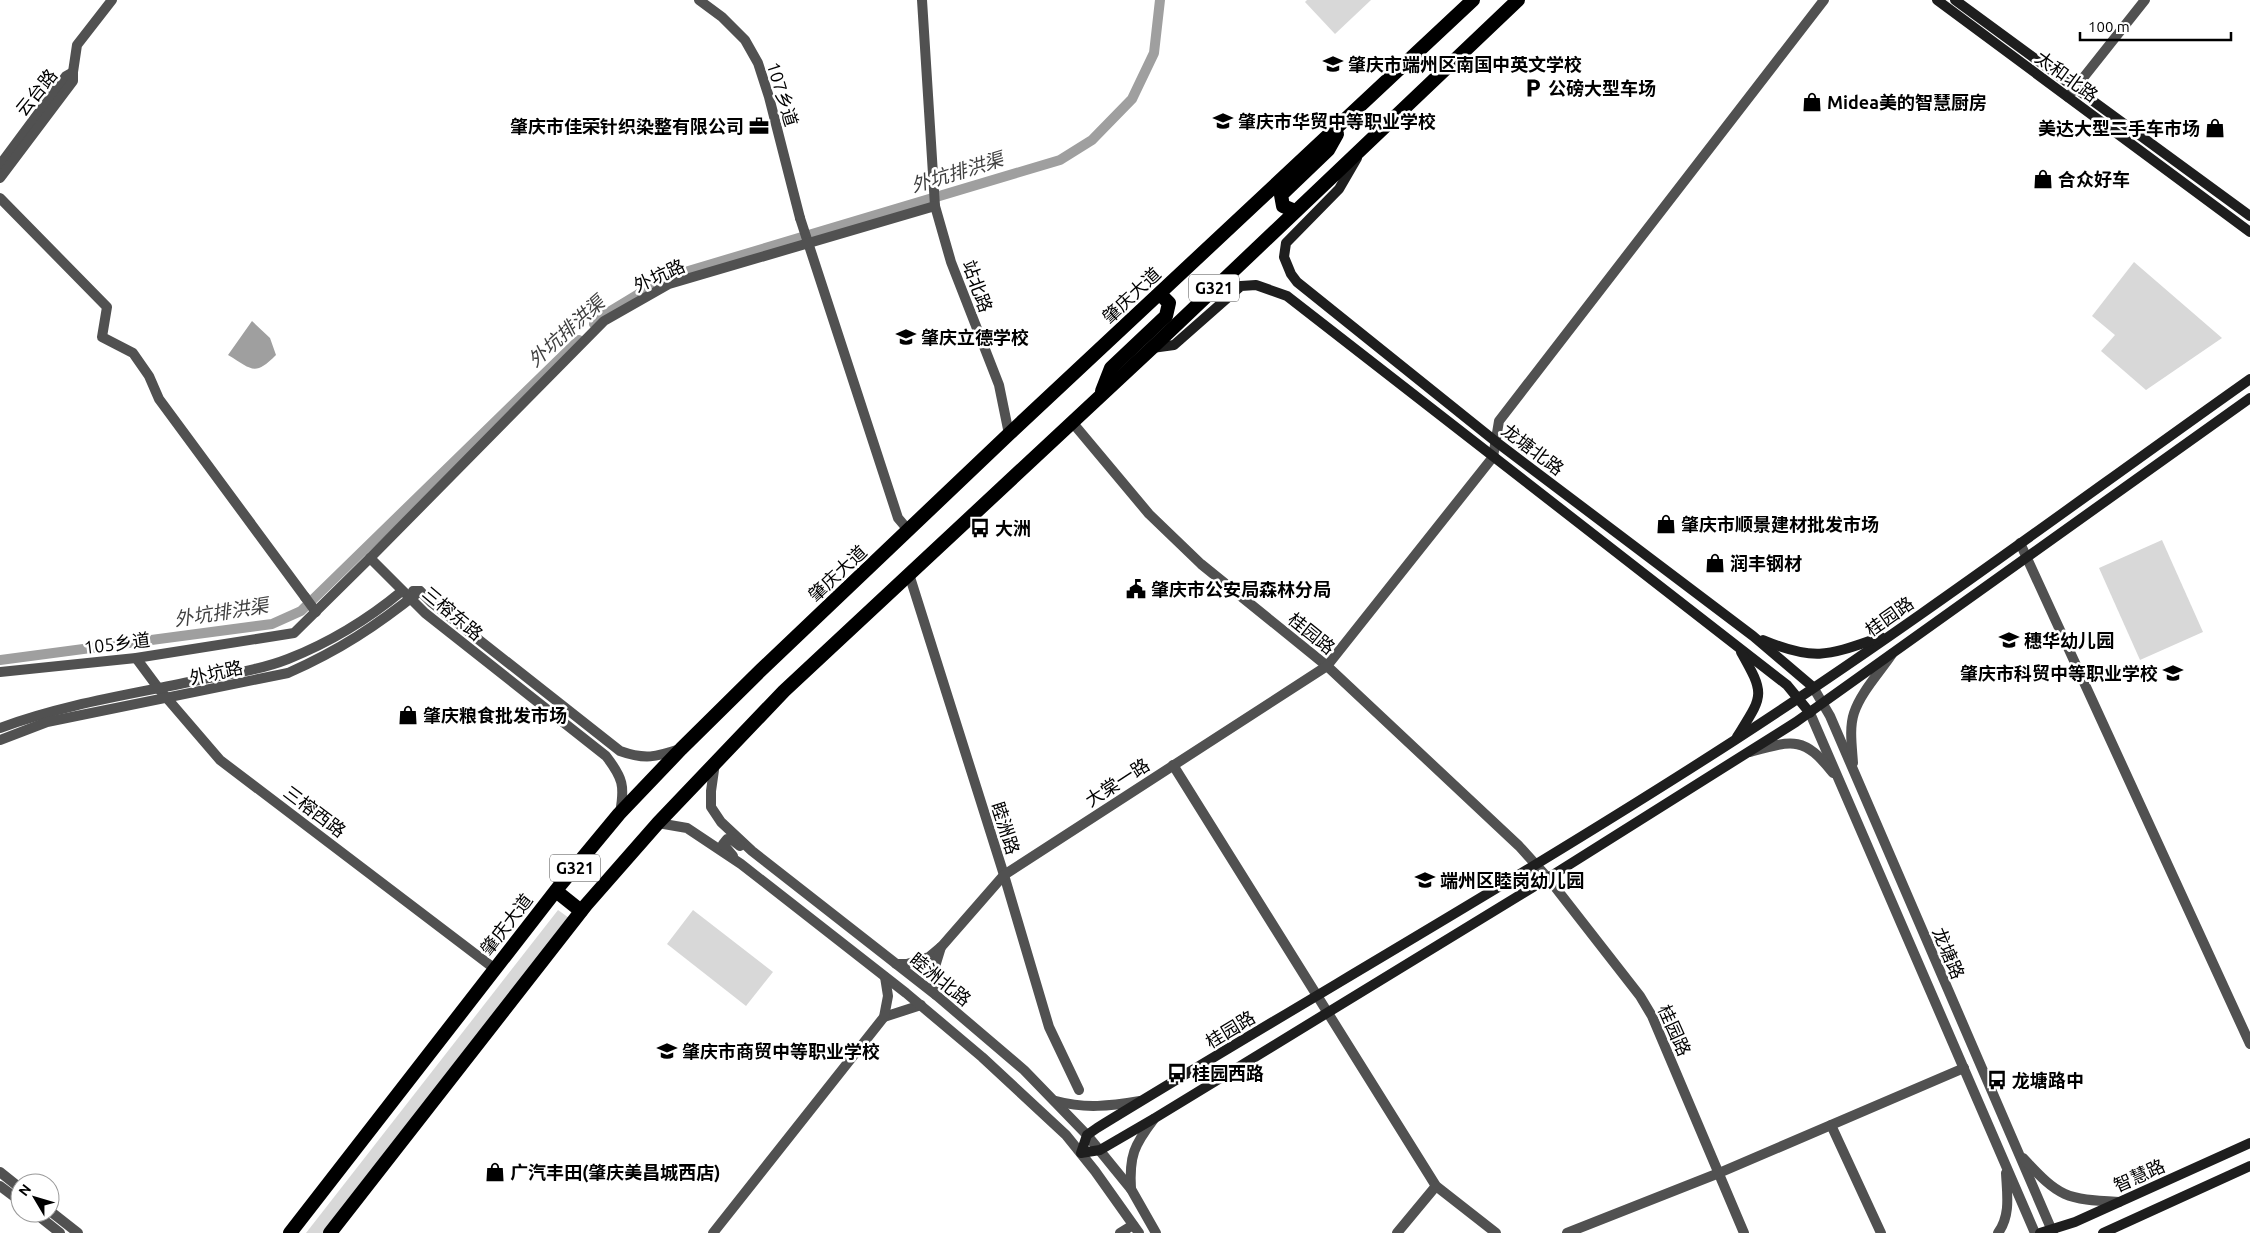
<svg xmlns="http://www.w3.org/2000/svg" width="2250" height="1233" viewBox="0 0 2250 1233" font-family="Ubuntu,'Noto Sans SC',sans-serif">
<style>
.green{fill:#d8d8d8}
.water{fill:#9f9f9f}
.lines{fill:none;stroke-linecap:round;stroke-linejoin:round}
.canal{stroke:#9f9f9f;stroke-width:10}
.minor{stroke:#515151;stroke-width:10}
.tertiary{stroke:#515151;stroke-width:10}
.secondary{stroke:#1e1e1e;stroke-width:10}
.trunk{stroke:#000;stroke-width:14}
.labels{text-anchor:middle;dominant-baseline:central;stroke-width:5;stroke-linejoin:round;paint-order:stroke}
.shield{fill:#fff;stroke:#4c4c4c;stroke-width:1}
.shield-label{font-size:16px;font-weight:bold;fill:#000}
.poi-label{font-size:18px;font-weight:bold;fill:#000;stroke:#fff;text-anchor:start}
.street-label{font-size:18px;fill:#000;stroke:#fff}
.water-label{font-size:19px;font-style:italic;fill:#404040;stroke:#fff}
</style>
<rect width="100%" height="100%" fill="#fff"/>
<!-- green -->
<g class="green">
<path d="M1307 0H1371L1335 34 1305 2Z"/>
<path d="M2134 262 2222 338 2146 390 2101 351 2115 335 2092 316Z"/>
<path d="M2162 540 2203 632 2140 660 2099 568Z"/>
<path d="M558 910 569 918 324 1233H306Z"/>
<path d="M693 910 773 972 746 1006 667 944Z"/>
</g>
<!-- water -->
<path class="water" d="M252 321 270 338 276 355C254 377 252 369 228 355Z"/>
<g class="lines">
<!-- canal -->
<g class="canal">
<path d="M594 324 604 315 665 278 1060 160 1092 140 1132 99 1154 53 1160 0"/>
<path d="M0 660 272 624 301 611 579 340"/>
</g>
<!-- minor -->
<g class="minor">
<path d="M73 72 77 45 112 0"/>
<path d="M2068 97 2145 0"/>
<path d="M0 198 107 307 102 337 133 353 149 376 159 399 305 597"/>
<path d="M800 218 898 518 909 531"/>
<path d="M1072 422 1149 514 1201 564 1327 666 1519 846 1548 878 1640 996 1652 1016 1744 1233"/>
<path d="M2020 543 2250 1044"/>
<path d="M909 574 1004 875 1049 1027 1079 1090"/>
<path d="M1173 765 1436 1186 1496 1233"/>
<path d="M896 964H907L929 957 942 946 1004 875 1327 666 1493 457 1499 421 1824 0"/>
<path d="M936 995 933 973 941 947"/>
<path d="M884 1017 921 1005"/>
<path d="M1831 1125 1881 1233"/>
<path d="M713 1233 884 1017 888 996 885 977"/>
<path d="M1120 1233 1133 1225"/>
<path d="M1397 1233 1436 1186"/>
<path d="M1567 1233 1719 1173 1964 1068"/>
</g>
<!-- tertiary -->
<g class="tertiary">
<path d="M699 0 722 17 745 40 758 63 769 97 800 218"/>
<path d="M922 0 935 206 951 262 999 385 1009 434"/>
<path d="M0 165 66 76 73 72"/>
<path d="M0 178 73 81V72"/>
<path d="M370 558 604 321 669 284 935 206"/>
<path d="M413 591H420L431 602 620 751C645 760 656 757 680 749"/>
<path d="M305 597 316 612"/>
<path d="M136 658 159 689 220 760 495 969"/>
<path d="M0 672 136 658 294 633 370 558 425 613 606 756C623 778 625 786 620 813"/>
<path d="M1813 687 1830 716 2053 1233"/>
<path d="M1810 713 2035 1233"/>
<path d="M0 728C64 704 133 694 199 680 229 674 260 670 288 659 331 642 367 620 402 591"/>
<path d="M0 740 47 722 288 673C340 650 376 626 420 591"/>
<path d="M1750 752C1793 740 1804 736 1833 773"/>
<path d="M715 763 711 791V807L721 822 752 851 936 995 1024 1070 1087 1135 1131 1189 1156 1233"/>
<path d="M1853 763C1852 747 1849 728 1854 713 1861 692 1880 672 1892 654"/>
<path d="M658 823 687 828 741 864 906 993 982 1057 1066 1135 1095 1171 1139 1233"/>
<path d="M733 856 723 844 727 839H731L740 846"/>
<path d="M1056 1101C1085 1109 1110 1106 1140 1101"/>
<path d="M2023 1158C2060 1198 2065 1199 2119 1202"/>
<path d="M0 1172 20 1188"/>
<path d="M0 1186 20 1201"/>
<path d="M1131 1189C1129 1156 1134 1145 1154 1119"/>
<path d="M50 1211 78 1233"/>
<path d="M35 1213 60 1233"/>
<path d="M1998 1233C2011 1215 2007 1194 2006 1173"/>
</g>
<!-- secondary -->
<g class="secondary">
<path d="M1937 0 2250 232"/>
<path d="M1955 0 2250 216"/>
<path d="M1357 158 1339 189 1286 243 1284 257 1291 274 1297 282 1495 441 1753 636 1813 687"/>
<path d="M1152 348 1174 345 1241 286 1256 285 1287 296 1787 685 1810 713"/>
<path d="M2250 379C2079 500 1911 626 1735 740 1526 875 1309 998 1097 1128L1087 1135 1081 1153 1100 1150 1155 1118 1548 878 1796 722 2250 398"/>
<path d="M1763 640C1816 662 1829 655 1881 637"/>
<path d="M1737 737C1763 695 1766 696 1741 652"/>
<path d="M2040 1233 2075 1222 2250 1143"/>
<path d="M2103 1233 2250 1166"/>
</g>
<!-- trunk -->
<g class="trunk">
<path d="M1295 211 1283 206 1281 195 1328 150 1337 134"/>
<path d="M1102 391 1111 368 1166 316 1169 303 1160 294"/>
<path d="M556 891 581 911"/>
<path d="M290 1233 561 884 619 814 681 749 761 670 1009 434 1473 0"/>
<path d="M330 1233 586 905 658 823 784 691 1152 348 1518 0"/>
</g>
</g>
<!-- icons -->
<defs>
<symbol id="school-bare" viewBox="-9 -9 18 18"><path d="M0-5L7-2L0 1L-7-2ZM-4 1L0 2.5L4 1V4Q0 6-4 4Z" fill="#000" stroke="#fff" stroke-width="2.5" paint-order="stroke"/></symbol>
<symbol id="parking-bare" viewBox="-9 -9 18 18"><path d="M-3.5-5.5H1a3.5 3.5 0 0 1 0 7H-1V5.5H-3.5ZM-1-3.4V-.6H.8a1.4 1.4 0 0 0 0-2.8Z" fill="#000" stroke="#fff" stroke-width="2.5" paint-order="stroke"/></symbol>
<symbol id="shop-bare" viewBox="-9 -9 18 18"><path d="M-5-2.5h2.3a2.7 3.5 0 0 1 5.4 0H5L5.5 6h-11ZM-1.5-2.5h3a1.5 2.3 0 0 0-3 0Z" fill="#000" stroke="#fff" stroke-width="2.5" paint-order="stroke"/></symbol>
<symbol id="office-bare" viewBox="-9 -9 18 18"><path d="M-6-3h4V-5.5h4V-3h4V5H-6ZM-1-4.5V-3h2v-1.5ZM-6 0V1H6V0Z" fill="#000" stroke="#fff" stroke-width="2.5" paint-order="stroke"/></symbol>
<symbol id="bus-bare" viewBox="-9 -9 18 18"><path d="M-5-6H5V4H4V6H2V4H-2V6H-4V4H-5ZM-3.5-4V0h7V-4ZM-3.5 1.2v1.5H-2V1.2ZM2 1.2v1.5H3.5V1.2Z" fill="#000" stroke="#fff" stroke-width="2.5" paint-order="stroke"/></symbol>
<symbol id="civic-bare" viewBox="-9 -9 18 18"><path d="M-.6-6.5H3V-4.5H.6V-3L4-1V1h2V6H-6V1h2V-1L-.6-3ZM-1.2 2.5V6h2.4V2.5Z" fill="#000" stroke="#fff" stroke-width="2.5" paint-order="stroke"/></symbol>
</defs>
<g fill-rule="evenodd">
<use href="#school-bare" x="1319" y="50" width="28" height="28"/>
<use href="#parking-bare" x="1519" y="74" width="28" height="28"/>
<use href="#shop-bare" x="1798" y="88" width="28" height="28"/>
<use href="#school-bare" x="1209" y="107" width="28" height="28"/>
<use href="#office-bare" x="745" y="112" width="28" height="28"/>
<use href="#shop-bare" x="2201" y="114" width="28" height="28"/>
<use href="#shop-bare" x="2029" y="165" width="28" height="28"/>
<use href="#school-bare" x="892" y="323" width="28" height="28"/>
<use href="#shop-bare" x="1652" y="510" width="28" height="28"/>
<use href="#bus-bare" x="966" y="514" width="28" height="28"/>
<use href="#shop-bare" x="1701" y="549" width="28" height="28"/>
<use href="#civic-bare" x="1122" y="575" width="28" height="28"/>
<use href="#school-bare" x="1995" y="626" width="28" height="28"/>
<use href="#school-bare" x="2159" y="659" width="28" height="28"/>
<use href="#shop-bare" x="394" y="701" width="28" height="28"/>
<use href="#school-bare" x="1411" y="866" width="28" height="28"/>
<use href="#school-bare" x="653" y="1037" width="28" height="28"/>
<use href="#bus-bare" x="1163" y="1059" width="28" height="28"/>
<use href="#bus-bare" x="1983" y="1066" width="28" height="28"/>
<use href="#shop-bare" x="481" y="1158" width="28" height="28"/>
</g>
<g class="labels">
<!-- shield labels -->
<g class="shield">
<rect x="1189" y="274.5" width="50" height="27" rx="4"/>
<rect x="550" y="854.5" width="50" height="27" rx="4"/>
</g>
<g class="shield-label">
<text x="1214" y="288">G321</text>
<text x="575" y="868">G321</text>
</g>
<!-- poi labels -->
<g class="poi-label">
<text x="1348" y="64">肇庆市端州区南国中英文学校</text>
<text x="1548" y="88">公磅大型车场</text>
<text x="1827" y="102">Midea美的智慧厨房</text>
<text x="1238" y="121">肇庆市华贸中等职业学校</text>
<text x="744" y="126" text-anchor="end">肇庆市佳荣针织染整有限公司</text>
<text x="2200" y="128" text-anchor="end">美达大型二手车市场</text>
<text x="2058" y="179">合众好车</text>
<text x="921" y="337">肇庆立德学校</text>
<text x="1681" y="524">肇庆市顺景建材批发市场</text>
<text x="995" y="528">大洲</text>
<text x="1730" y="563">润丰钢材</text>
<text x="1151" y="589">肇庆市公安局森林分局</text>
<text x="2024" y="640">穗华幼儿园</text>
<text x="2158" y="673" text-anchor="end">肇庆市科贸中等职业学校</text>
<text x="423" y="715">肇庆粮食批发市场</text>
<text x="1440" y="880">端州区睦岗幼儿园</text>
<text x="682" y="1051">肇庆市商贸中等职业学校</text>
<text x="1192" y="1073">桂园西路</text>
<text x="2012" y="1080">龙塘路中</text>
<text x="510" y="1172">广汽丰田(肇庆美昌城西店)</text>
</g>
<!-- street labels -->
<g class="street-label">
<text transform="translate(2067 76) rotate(36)">太和北路</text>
<text transform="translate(36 92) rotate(-51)">云台路</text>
<text transform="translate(783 94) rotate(73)">107乡道</text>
<text transform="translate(659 275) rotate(-24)">外坑路</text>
<text transform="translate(978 286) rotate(70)">站北路</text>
<text transform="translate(1131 295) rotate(-43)">肇庆大道</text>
<text transform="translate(1533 449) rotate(37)">龙塘北路</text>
<text transform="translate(837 573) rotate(-43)">肇庆大道</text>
<text transform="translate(453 613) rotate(40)">三榕东路</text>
<text transform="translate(1889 616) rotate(-35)">桂园路</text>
<text transform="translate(1312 633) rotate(39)">桂园路</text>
<text transform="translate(117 643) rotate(-7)">105乡道</text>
<text transform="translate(216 672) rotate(-12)">外坑路</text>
<text transform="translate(1117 782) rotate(-33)">大棠一路</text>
<text transform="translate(315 811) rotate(37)">三榕西路</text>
<text transform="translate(1006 828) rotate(72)">睦洲路</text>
<text transform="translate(506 924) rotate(-52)">肇庆大道</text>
<text transform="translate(1949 953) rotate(67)">龙塘路</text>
<text transform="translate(941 979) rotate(39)">睦洲北路</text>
<text transform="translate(1230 1029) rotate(-31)">桂园路</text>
<text transform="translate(1675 1030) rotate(66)">桂园路</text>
<text transform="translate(2139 1175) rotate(-24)">智慧路</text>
</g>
<!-- water labels -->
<g class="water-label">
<text transform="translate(957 172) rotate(-17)">外坑排洪渠</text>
<text transform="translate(566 331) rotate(-42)">外坑排洪渠</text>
<text transform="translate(221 612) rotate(-9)">外坑排洪渠</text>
</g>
</g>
<!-- north arrow -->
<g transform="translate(35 1198) rotate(308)"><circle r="24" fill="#ffffff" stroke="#999999"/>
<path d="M0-4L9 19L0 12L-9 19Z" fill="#000000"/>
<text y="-8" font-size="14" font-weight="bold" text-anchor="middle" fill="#000000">N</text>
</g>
<!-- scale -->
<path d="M2080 32v8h151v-8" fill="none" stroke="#000000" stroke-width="2.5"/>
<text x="2088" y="32" font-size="15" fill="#000000" stroke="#ffffff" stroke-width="4" paint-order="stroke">100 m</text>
</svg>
